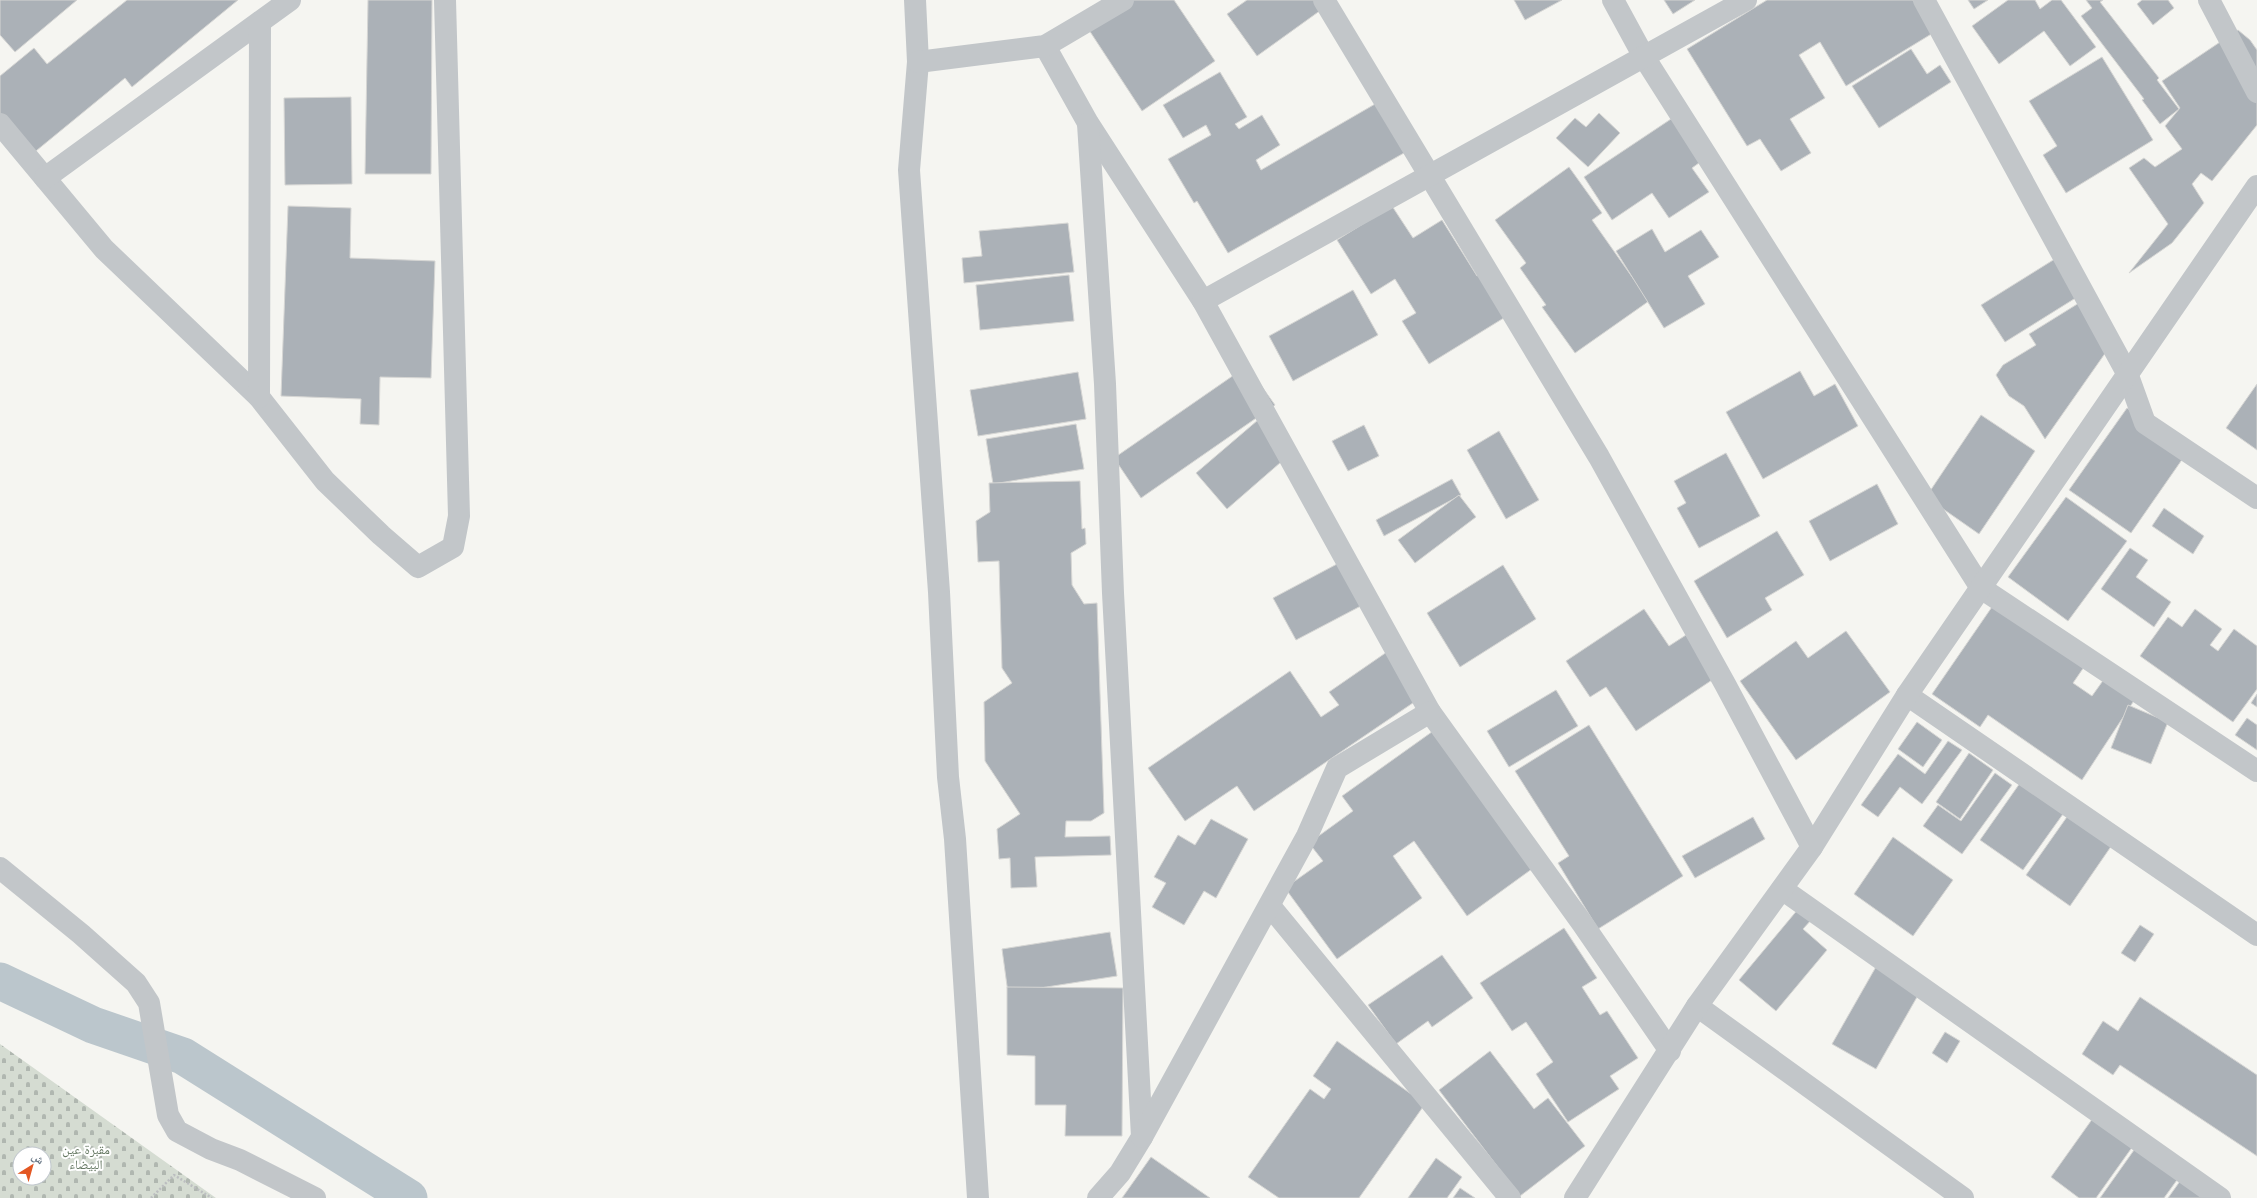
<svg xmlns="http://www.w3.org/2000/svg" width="2257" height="1198" viewBox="0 0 2257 1198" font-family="Helvetica,'Noto Naskh Arabic',sans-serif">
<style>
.cemetery{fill:url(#cemetery-stones);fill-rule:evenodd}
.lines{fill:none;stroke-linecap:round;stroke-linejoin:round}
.canal{stroke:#bbc6cc;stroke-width:37}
.building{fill:#abb1b7;stroke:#d6d6d4}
.path{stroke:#bcbec0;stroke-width:2.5;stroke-dasharray:2 2;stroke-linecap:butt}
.minor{stroke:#c2c6c9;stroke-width:22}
.labels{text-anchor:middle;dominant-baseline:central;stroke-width:4;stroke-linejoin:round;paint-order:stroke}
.park-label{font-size:13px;fill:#667963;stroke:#fff}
</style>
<defs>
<pattern id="cemetery-stones" width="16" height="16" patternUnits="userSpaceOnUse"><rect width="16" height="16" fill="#d5dcd2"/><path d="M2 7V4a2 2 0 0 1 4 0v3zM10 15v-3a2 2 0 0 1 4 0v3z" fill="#b0b7b0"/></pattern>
</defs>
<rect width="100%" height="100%" fill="#f5f5f1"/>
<!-- cemetery -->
<path class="cemetery" d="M0 1044 216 1198H0ZM20 1154H44V1178H20Z"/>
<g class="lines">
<!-- canal -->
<path class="canal" d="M0 981 93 1025 183 1056 409 1198"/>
</g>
<!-- building -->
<g class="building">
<path d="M0 0H77L15 52 0 35Z"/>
<path d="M127 0H238L132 87 125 78 31 155 0 117V76L34 48 47 64Z"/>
<path d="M368 0H432L431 174H365Z"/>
<path d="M1132 0H1174L1215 61 1142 111 1089 30Z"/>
<path d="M1247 0H1314L1321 10 1257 56 1227 14Z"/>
<path d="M1514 0H1562L1525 20Z"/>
<path d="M1664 0H1695L1673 14Z"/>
<path d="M1767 0H1913L1933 33 1846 86 1820 42 1799 55 1825 98 1790 119 1811 153 1781 171 1760 139 1747 146 1687 49Z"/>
<path d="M1968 0H1988L1974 9Z"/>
<path d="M2008 0H2035L2040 9 2052 0H2061L2096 47 2070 66 2044 31 1999 64 1972 26Z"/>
<path d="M2086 0H2103L2100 2 2159 78 2157 80 2179 109 2160 124 2142 100 2144 99 2081 16 2092 8Z"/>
<path d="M2142 0H2168L2174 8 2153 25 2137 4Z"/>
<path d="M2238 30 2250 40 2257 50V125L2212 181 2201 173 2192 184 2204 203 2172 243 2129 273 2168 224 2129 168 2144 158 2155 167 2182 149 2165 126 2180 108 2162 81Z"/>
<path d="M1911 49 1927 74 1940 65 1951 82 1879 128 1852 86Z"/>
<path d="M2102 57 2153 140 2066 193 2043 155 2057 146 2029 101Z"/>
<path d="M1220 72 1247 117 1235 124 1239 129 1262 115 1280 145 1256 160 1261 170 1382 100 1411 149 1228 253 1197 201 1194 203 1168 159 1211 135 1206 125 1183 138 1163 105Z"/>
<path d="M351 97 352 184 285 185 284 98Z"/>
<path d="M1599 113 1620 133 1588 167 1556 138 1575 118 1586 127Z"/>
<path d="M1674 117 1703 160 1692 168 1709 192 1669 218 1652 193 1612 220 1584 177Z"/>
<path d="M1569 167 1602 213 1592 220 1649 301 1575 353 1542 307 1546 305 1520 268 1526 263 1495 220Z"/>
<path d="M288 206 351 208 350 258 435 261 431 378 380 377 379 425 360 424 361 399 281 396Z"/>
<path d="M1392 206 1413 238 1442 220 1477 276 1481 274 1507 316 1429 364 1402 321 1416 313 1395 279 1371 294 1337 240Z"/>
<path d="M1068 223 1074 272 964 283 962 258 982 256 979 231Z"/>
<path d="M1652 229 1665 252 1701 230 1719 257 1688 276 1705 304 1664 328 1616 251Z"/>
<path d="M2058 257 2082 294 2005 342 1981 305Z"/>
<path d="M1069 275 1074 321 980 330 976 285Z"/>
<path d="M1353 290 1378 335 1293 381 1269 336Z"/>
<path d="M2087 298 2113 342 2045 439 2024 406 2009 396 1996 375 2003 365 2036 345 2029 334Z"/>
<path d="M1247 366 1275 405 1141 498 1114 458Z"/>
<path d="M1800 371 1814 396 1835 384 1858 426 1763 479 1726 412Z"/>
<path d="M1078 372 1086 419 978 436 970 390Z"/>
<path d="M2257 384V450L2226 428Z"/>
<path d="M2127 408 2188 451 2131 533 2069 490Z"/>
<path d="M1265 414 1296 449 1227 509 1196 473Z"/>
<path d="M1981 415 2035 451 1979 534 1926 497Z"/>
<path d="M1076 424 1084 469 993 484 986 439Z"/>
<path d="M1364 425 1379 456 1348 471 1332 441Z"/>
<path d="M1499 431 1539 500 1506 519 1467 450Z"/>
<path d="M1726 453 1760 516 1699 548 1677 508 1686 503 1674 481Z"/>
<path d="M1452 479 1461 495 1384 536 1376 520Z"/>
<path d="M1080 481 1082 529 1085 528 1086 544 1071 553 1072 585 1084 604 1097 603 1104 813 1091 821H1066L1065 837 1110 836 1111 855 1035 857 1037 887 1011 888 1010 858 999 859 997 829 1020 814 985 761 984 702 1012 683 1002 668 999 561 978 562 976 521 990 512 989 483Z"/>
<path d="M1877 484 1898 524 1830 561 1809 521Z"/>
<path d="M1459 495 1476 517 1415 563 1398 540Z"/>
<path d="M2066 497 2127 541 2068 621 2008 577Z"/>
<path d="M2164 508 2204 536 2193 554 2152 526Z"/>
<path d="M1777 531 1804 575 1765 598 1772 610 1727 638 1694 581Z"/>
<path d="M2130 548 2148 560 2136 577 2171 602 2154 627 2101 589Z"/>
<path d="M1354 555 1376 598 1296 640 1273 598Z"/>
<path d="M1503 565 1536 619 1460 667 1427 613Z"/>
<path d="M1994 604 2084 667 2073 683 2092 696 2107 675 2137 696 2082 780 1988 715 1980 727 1932 694Z"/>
<path d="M1644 609 1669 646 1686 635 1715 678 1636 731 1606 687 1590 697 1566 661Z"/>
<path d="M2195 609 2222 629 2210 645 2218 651 2234 629 2257 646V689L2233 722 2140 656 2168 617 2182 627Z"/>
<path d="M1846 631 1890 692 1796 760 1740 681 1796 641 1808 658Z"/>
<path d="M1397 645 1429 692 1254 811 1237 786 1185 821 1148 768 1290 671 1321 717 1339 705 1329 692Z"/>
<path d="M1556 690 1578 726 1509 767 1487 731Z"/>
<path d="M2257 694V707L2251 703Z"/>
<path d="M2128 705 2168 722 2151 764 2111 748Z"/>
<path d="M2247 718 2257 725V750L2235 735Z"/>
<path d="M1917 722 1942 740 1923 767 1898 749Z"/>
<path d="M1443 724 1536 866 1467 916 1414 841 1393 856 1422 898 1337 959 1285 888 1323 861 1309 843 1353 811 1342 796Z"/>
<path d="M1589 725 1683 876 1598 929 1558 863 1569 856 1515 771Z"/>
<path d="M1948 741 1962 750 1922 804 1900 787 1878 817 1861 805 1898 754 1925 774Z"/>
<path d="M1969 753 1993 770 1960 819 1936 802Z"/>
<path d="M1995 773 2012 785 1962 854 1923 826 1938 805 1961 821Z"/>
<path d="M2020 783 2063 814 2023 870 1980 840Z"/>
<path d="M2069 814 2112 845 2070 906 2026 875Z"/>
<path d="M1753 817 1765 839 1695 878 1682 856Z"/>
<path d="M1211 819 1248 839 1216 898 1204 891 1184 925 1152 907 1166 883 1154 877 1178 835 1195 845Z"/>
<path d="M1893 837 1953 880 1913 936 1854 894Z"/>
<path d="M1799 908 1812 919 1803 929 1827 950 1776 1011 1739 980Z"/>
<path d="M2140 925 2154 934 2135 962 2121 953Z"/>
<path d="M1564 928 1597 978 1582 987 1600 1015 1607 1011 1638 1058 1610 1076 1619 1089 1568 1122 1536 1074 1553 1062 1526 1022 1512 1031 1480 983Z"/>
<path d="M1110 932 1117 976 1008 993 1002 949Z"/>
<path d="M1442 955 1473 998 1432 1027 1428 1021 1396 1044 1368 1005Z"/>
<path d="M1881 958 1925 983 1876 1069 1832 1044Z"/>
<path d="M1007 987 1123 988 1122 1136H1065L1066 1105H1035V1056L1007 1055Z"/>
<path d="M2140 997 2257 1075V1156L2120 1065 2113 1075 2082 1054 2103 1021 2118 1031Z"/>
<path d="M1945 1032 1960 1041 1947 1063 1932 1053Z"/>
<path d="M1337 1041 1425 1104 1359 1198H1279L1248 1177 1310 1089 1324 1099 1331 1089 1313 1076Z"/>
<path d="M1490 1051 1534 1109 1548 1098 1585 1146 1520 1196 1439 1090Z"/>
<path d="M2103 1104 2143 1132 2096 1198H2079L2051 1177Z"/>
<path d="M2139 1143 2182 1173 2164 1198H2100Z"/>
<path d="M1151 1157 1210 1198H1122Z"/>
<path d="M1436 1158 1462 1177 1447 1198H1408Z"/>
<path d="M2183 1177 2214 1198H2168Z"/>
<path d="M1460 1188 1475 1198H1453Z"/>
</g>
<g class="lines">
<!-- path -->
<path class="path" d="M151 1198 174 1175 212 1198"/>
<!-- minor -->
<g class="minor">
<path d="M915 0 918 62 909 170 939 592 948 777 955 839 978 1198"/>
<path d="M1324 0 1599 457 1725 684 1812 847"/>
<path d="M1613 0 1644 57 1981 588 2257 771"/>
<path d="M1924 0 2127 373 2145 423 2257 498"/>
<path d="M2209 0 2257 92"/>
<path d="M1045 46 1088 123 1203 301 1430 712 1582 923 1670 1051"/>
<path d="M918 62 1045 46 1123 0"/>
<path d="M0 124 104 249 259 397 325 481 381 535 418 567 453 547 459 516 445 0"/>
<path d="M1088 124 1105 384 1113 593 1142 1137 1120 1173 1098 1198"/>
<path d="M45 178 290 0"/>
<path d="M1203 301 1746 0"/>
<path d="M259 397 260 22"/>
<path d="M1907 695 2257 935"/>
<path d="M0 868 81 934 136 983 149 1003 168 1115 177 1131 211 1149 240 1160 315 1198"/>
<path d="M1782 889 2220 1198"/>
<path d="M1270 906 1510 1198"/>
<path d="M1697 1006 1963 1198"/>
<path d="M1142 1137 1307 836 1337 768 1430 712"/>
<path d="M1575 1198 1697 1006 1812 847 1907 695 2257 186"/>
</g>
</g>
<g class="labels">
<!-- park labels -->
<g class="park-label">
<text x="86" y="1149">مقبرة عين<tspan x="86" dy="15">البيضاء</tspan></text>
</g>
</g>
<!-- north arrow -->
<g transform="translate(32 1166) rotate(37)"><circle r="19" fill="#ffffff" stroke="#c1c7cd"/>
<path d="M0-3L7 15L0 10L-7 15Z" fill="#e35723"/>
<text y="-6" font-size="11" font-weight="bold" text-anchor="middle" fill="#647382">ش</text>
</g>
</svg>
